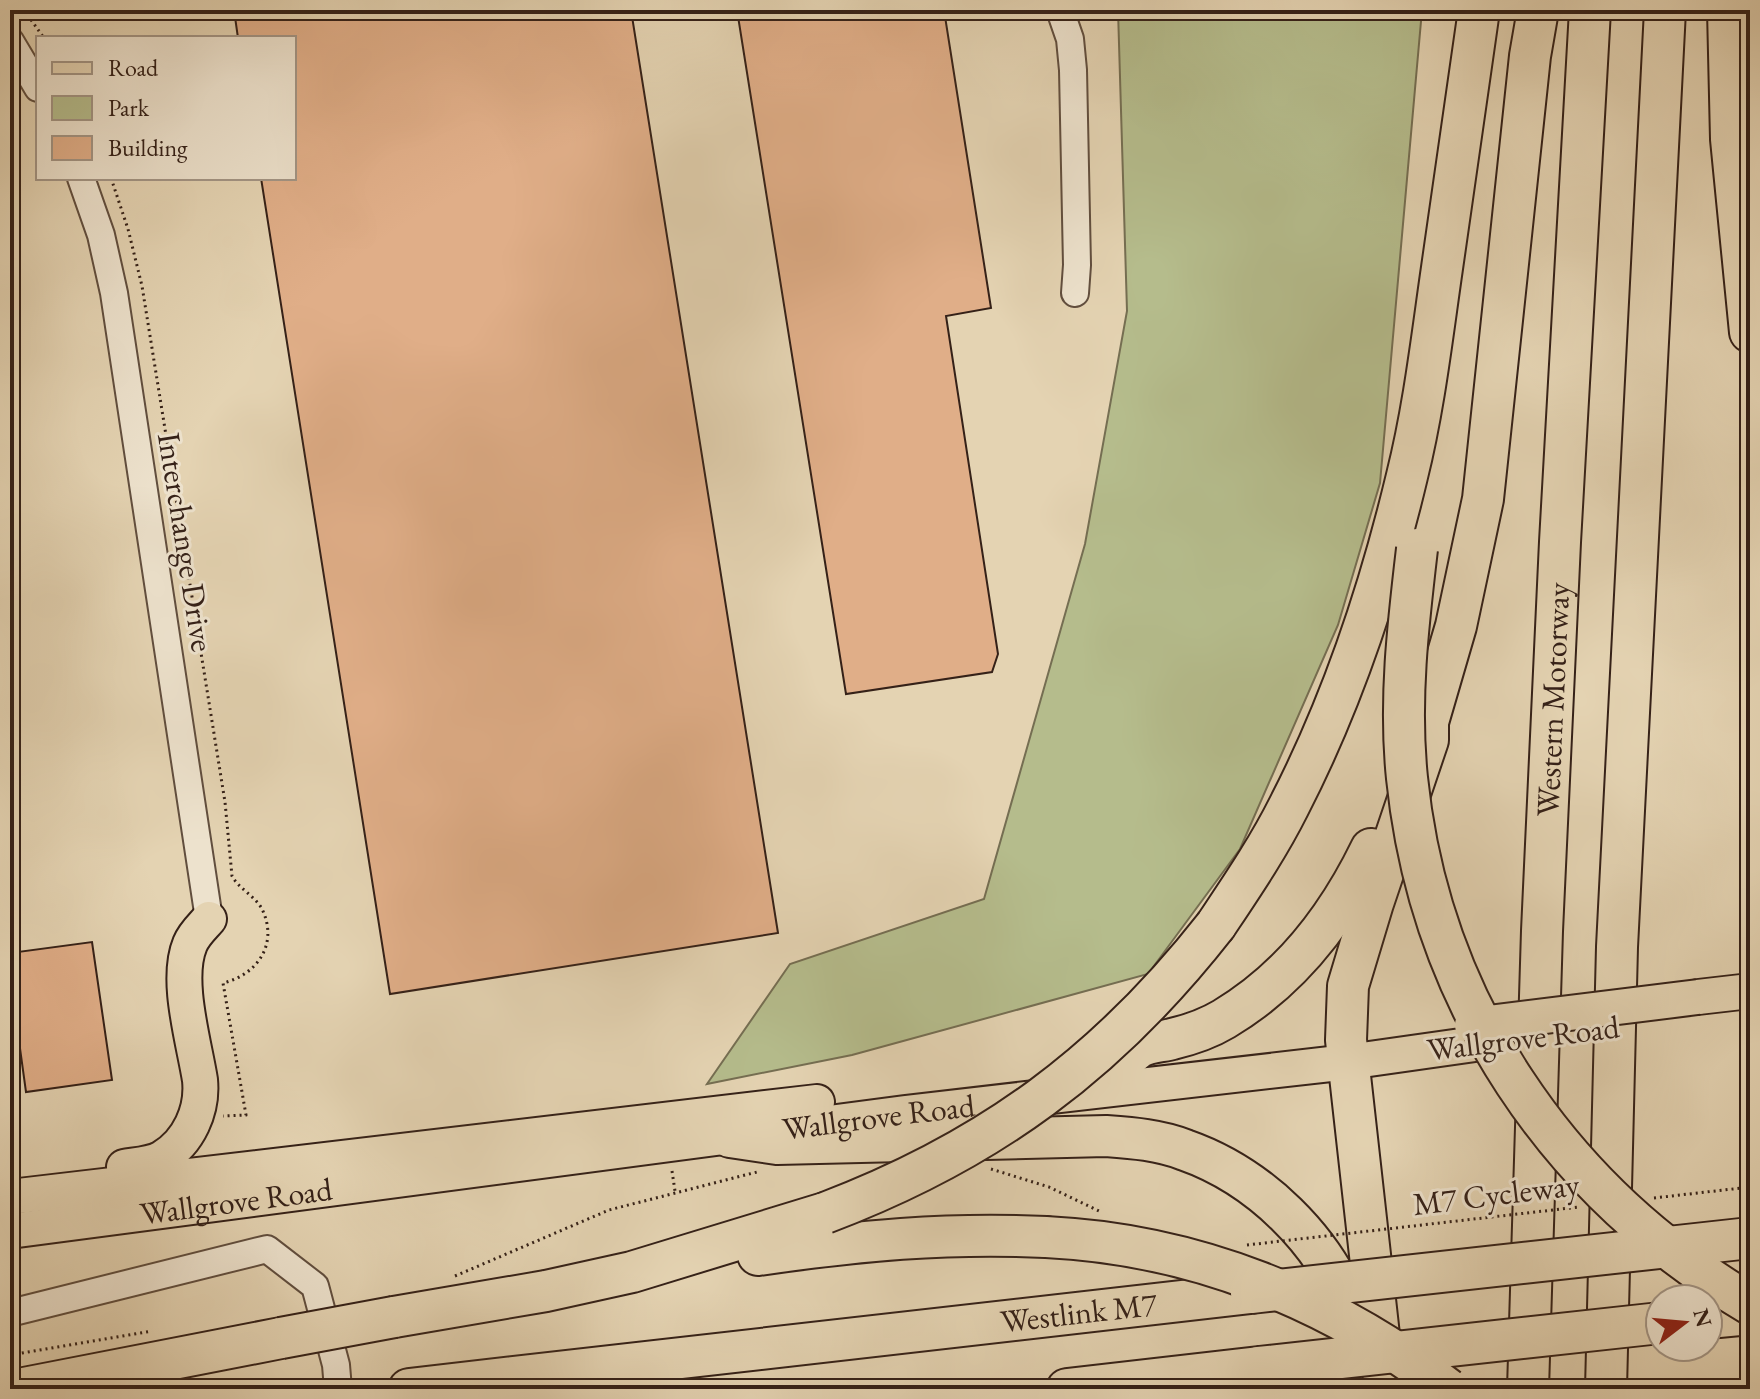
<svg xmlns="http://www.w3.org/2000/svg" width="1760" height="1399" viewBox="0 0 1760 1399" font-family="'EB Garamond',serif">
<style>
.green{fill:#b5bc8c;stroke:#756e52;stroke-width:2}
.building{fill:#e0ae88;stroke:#352118;stroke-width:2}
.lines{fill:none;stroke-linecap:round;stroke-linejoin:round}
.minor-casing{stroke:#614e3e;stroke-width:30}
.major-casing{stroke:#352118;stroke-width:38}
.highway-casing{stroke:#352118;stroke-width:44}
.path{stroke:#352118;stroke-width:3;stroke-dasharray:2 4;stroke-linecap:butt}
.minor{stroke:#ede2cd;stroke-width:26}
.major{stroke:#e4d3b2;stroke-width:34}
.highway{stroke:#e4d3b2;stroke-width:40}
.major-bridge-casing{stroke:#352118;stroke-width:38;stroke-linecap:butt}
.highway-bridge-casing{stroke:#352118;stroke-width:44;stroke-linecap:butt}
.path-bridge{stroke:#352118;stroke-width:3;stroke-dasharray:2 4;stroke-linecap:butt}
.major-bridge{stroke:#e4d3b2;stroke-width:34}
.highway-bridge{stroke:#e4d3b2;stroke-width:40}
.labels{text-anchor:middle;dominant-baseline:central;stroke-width:6;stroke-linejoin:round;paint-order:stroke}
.street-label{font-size:32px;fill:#352118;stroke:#ede2cd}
</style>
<rect width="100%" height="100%" fill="#e4d3b2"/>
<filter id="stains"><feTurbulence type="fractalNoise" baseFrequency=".0025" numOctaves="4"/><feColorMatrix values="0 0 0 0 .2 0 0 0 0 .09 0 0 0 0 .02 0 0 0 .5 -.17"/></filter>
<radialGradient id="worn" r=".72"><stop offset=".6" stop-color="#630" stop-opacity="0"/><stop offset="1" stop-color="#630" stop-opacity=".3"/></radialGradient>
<!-- green -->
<path class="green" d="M1118 10H1422L1380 483 1338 625 1240 849 1148 974 852 1055 707 1084 790 964 984 899 1085 544 1127 311Z"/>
<!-- building -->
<g class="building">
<path d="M234 10H631L778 933 390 994 261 178H294V38H238Z"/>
<path d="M737 10H944L991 308 946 316 998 654 992 672 846 694Z"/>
<path d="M92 942 112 1080 26 1092 19 1041 10 1042V953Z"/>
</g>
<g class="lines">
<defs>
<g id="minor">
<path d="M1060 10 1070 39 1073 70 1077 265 1075 293"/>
<path d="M10 41 38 88"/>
<path d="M81 178 101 235 114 293 209 919"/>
<path d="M10 1313 267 1249 315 1286 336 1365 338 1389"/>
</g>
<g id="major">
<path d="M1698 997 1750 991"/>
<path d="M124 1167C135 1165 152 1164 162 1158 189 1142 203 1110 200 1080 194 1042 175 980 190 944 194 934 202 927 209 919"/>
<path d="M10 1197 817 1102"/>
<path id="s1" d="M10 1231 905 1113 1348 1062 1475 1044"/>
</g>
<g id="highway">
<path d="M1728 10 1731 139 1750 332"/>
<path d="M1216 925C1242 886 1268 848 1289 806 1342 703 1380 589 1407 476 1424 408 1432 337 1442 268 1454 182 1467 96 1479 10"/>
<path d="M1119 1066C1125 1060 1131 1053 1137 1049 1146 1042 1162 1042 1172 1039 1189 1035 1209 1028 1224 1019 1291 979 1338 917 1371 849"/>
<path d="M730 1137 777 1144 1106 1136C1133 1138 1160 1140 1185 1150 1259 1176 1325 1240 1352 1314"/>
<path d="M758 1255C857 1241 946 1232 1046 1237"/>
<path d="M394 1317 546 1291 632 1272 825 1213"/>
<path d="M1708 1318 1750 1314"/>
<path d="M19 1389 281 1338"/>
<path id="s2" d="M409 1389 1251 1293"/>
<path d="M1067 1389 1259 1367"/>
<path d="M1385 1389 1346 1040 1348 986 1373 903 1428 740V722L1456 626 1483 499 1530 56 1538 10"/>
<path id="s3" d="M1528 1389 1542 931 1560 542 1590 10"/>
<path d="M1606 1389 1617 947 1665 10"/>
</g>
</defs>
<!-- minor casing -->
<use href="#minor" class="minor-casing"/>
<!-- major casing -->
<use href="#major" class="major-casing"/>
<!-- highway casing -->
<use href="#highway" class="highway-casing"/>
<!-- path -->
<g class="path">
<path d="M24 10 44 38"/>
<path d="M111 178 128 229 142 286 225 802 232 876C239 889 255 896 262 909 279 944 257 975 223 983L246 1115 223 1116"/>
<path d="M991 1169 1049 1187 1099 1211"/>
<path d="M672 1171 675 1191"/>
<path d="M455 1276 609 1210 757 1172"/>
<path d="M10 1355 152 1331"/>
</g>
<!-- minor -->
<use href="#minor" class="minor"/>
<!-- major -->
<use href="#major" class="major"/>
<!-- highway -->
<use href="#highway" class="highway"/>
<defs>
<path id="major-bridge" d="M1472 1025 1698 997"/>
<g id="highway-bridge">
<path d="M1417 549C1408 625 1399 701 1407 778 1430 1002 1558 1191 1750 1304"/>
<path d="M825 1213C989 1151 1108 1063 1216 925"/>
<path d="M1046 1237C1194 1244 1331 1299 1448 1389"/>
<path d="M1251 1293 1750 1238"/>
<path d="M281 1338 394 1317"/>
<path d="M1259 1367 1660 1323"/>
</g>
</defs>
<!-- major-bridge casing -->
<use href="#major-bridge" class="major-bridge-casing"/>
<!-- highway-bridge casing -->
<use href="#highway-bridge" class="highway-bridge-casing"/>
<!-- path-bridge -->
<g class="path-bridge">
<path d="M1654 1198 1750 1187"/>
<path d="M1247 1245 1579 1207"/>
</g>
<!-- major-bridge -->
<use href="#major-bridge" class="major-bridge"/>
<!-- highway-bridge -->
<use href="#highway-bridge" class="highway-bridge"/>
</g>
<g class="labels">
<!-- street labels -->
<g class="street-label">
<text transform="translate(186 542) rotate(81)">Interchange Drive</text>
<text stroke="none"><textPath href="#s3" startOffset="690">Western Motorway</textPath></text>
<text transform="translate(1523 1038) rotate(-7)">Wallgrove Road</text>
<text stroke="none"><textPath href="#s1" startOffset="876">Wallgrove Road</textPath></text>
<text transform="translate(1496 1194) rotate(-7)">M7 Cycleway</text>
<text stroke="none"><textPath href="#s1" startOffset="228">Wallgrove Road</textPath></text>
<text stroke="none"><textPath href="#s2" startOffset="674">Westlink M7</textPath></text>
</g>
</g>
<!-- margin -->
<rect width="1760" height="1399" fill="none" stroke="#e4d3b2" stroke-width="40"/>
<rect x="12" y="12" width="1736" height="1375" fill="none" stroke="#352118" stroke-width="4"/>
<rect x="20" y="20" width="1720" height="1359" fill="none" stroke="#352118" stroke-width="2"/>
<!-- legend -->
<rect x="36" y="36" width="260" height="144" fill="#ede2cd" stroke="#a39585" stroke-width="2"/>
<rect x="52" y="62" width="40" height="12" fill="#e4d3b2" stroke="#a39585" stroke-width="2"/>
<text x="108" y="76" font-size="24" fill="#352118">Road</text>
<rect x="52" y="96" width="40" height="24" fill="#b5bc8c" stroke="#a39585" stroke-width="2"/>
<text x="108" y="116" font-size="24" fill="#352118">Park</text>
<rect x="52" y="136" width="40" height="24" fill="#e0ae88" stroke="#a39585" stroke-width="2"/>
<text x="108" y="156" font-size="24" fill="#352118">Building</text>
<!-- north arrow -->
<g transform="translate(1684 1323) rotate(74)"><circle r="38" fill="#ede2cd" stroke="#a39585" stroke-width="2"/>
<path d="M0-6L14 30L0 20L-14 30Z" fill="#8f2418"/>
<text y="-12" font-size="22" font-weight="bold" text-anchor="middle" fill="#352118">N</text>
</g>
<rect width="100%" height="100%" filter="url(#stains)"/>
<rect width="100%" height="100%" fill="url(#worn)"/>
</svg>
